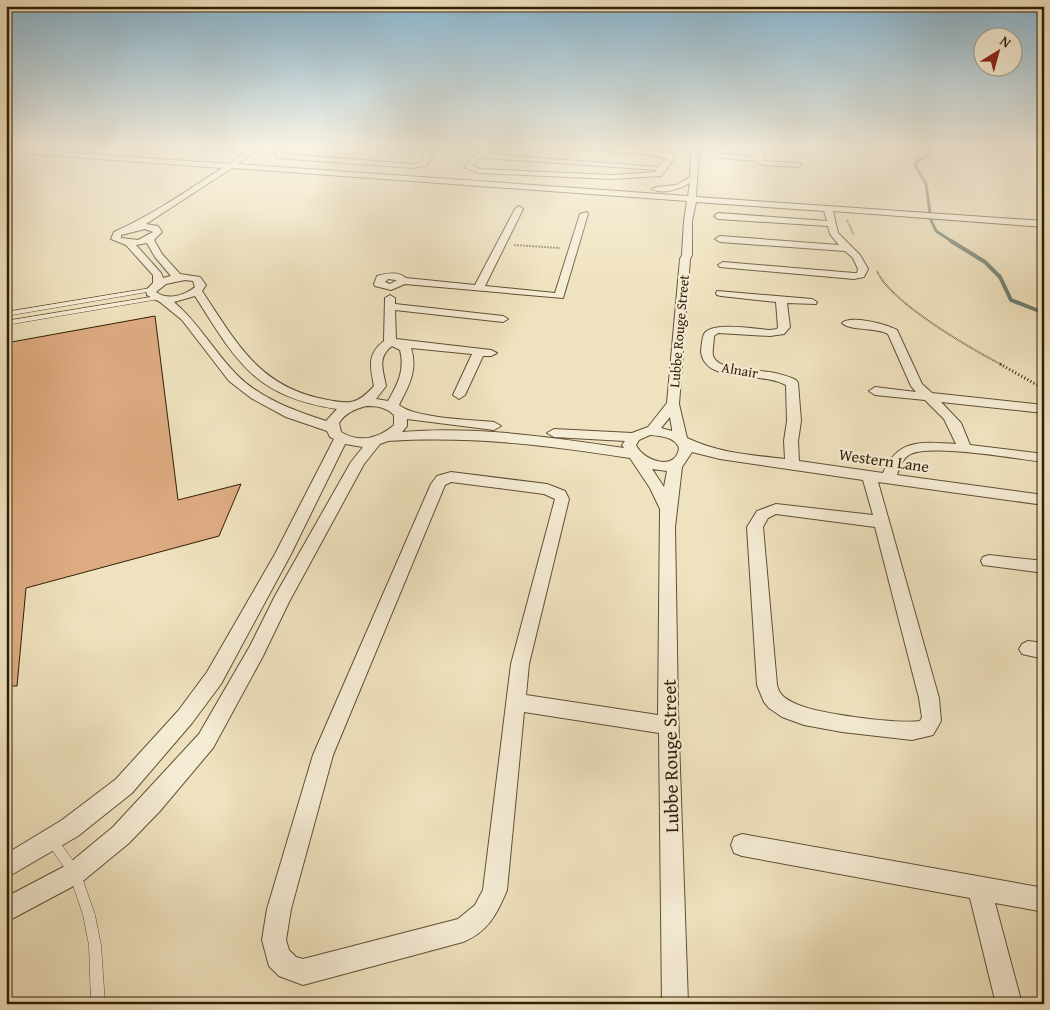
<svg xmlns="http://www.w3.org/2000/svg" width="1050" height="1010" viewBox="0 0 1050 1010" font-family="'Gentium Book Plus',serif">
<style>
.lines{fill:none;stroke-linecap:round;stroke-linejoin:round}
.stream-far1{stroke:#707d6f;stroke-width:3}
.stream{stroke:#707d6f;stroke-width:4}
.building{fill:#deac82;stroke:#311e06}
.service-casing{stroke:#604f34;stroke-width:1}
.minor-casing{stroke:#604f34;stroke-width:2}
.secondary-casing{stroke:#311e06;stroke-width:2}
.path-far1{stroke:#311e06;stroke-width:2;stroke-dasharray:0.5 1;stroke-linecap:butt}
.path{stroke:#311e06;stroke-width:3;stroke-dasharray:1 2.5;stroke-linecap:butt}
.service{fill:#f5ecd5;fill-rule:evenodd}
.minor{fill:#f5ecd5;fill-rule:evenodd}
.secondary{fill:#f5ecd5;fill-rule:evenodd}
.labels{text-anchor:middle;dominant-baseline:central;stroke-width:4.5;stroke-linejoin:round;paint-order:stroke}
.far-street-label{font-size:14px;fill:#311e06;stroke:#f5ecd5}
.street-label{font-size:16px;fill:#311e06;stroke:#f5ecd5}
.near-street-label{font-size:19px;fill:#311e06;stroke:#f5ecd5}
</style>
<rect width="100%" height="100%" fill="#efe2be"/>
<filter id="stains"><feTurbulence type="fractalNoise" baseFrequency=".004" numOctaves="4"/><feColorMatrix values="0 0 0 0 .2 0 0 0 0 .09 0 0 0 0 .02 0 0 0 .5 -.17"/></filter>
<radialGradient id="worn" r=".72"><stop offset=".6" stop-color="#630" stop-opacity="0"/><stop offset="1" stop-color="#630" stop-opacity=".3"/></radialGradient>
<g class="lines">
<!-- stream-far1 -->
<path class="stream-far1" d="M925 146 931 153 918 160 915 165 926 184 931 220 936 231 953 242"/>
<!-- stream -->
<path class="stream" d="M951 241 985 262 1000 277 1011 300 1044 313"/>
</g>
<!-- building -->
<path class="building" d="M155 316 178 500 241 484 219 536 26 588 17 686H6V343Z"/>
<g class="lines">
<defs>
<g id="service">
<path d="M84 146H89L72 154 69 153Z"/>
<path d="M162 146H179L215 150 227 146H234L215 152Z"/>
<path d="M6 202 8 204 6 205Z"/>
<path d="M151 288 154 290 153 291 6 316V312Z"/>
<path d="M157 296 160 298 159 299 6 325V321Z"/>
<path d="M52 835 56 837 79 869 95 915 101 945 105 1004H91L89 945 83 915 70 876 46 841 48 837Z"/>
</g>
<g id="minor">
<path d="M255 146H263L238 164 688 196 690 183C680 189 662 195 652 189L656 187 676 185 690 177 691 152 695 150 699 152 696 197 1044 221V227L833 211 838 233 860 255 868 269 864 277 854 279 720 267 718 265 723 262 854 273H857L858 269 853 258 845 251 720 242 715 239 720 236 839 245 830 234 828 226 718 219 714 216 718 213 827 221 824 211 696 202 692 221V255L690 259 679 404 687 438C718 453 751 455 785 459L784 441 787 421 786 385C764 374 737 380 715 370 707 367 701 359 701 350 702 345 702 338 704 334 711 321 756 329 770 330L777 329 778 327 776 302 721 296 717 295 716 293 717 291 812 299 817 302 816 304 787 303 790 327 784 334 770 336 718 333 714 336C714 342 712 350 713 356 718 371 757 370 770 372 780 374 788 376 796 380L798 383 801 421 798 441 799 461 883 473C898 438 922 442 956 444L944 419 925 400 875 395 869 391 875 387 916 392 911 386 888 334C875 327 850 331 842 323 850 315 886 324 897 330L922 384 932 393 1044 405V413L941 402 961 423 970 445 1044 454V462C1018 459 928 443 909 455 902 459 899 468 897 475L1044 495V505L878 482 939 698 941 721 933 735 912 740 842 732 804 725 782 717 769 708 764 702 757 685 747 527 757 511 776 504 873 515 863 480 720 459 692 452 682 467 675 527 678 710 688 1004H662L659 733 524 712 507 890C497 914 488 932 463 942L303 985 279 976 269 966 262 940 267 909 313 755 431 484 437 476 451 472 547 484 565 491 569 499 529 664 526 695 658 715 660 509 650 488 630 458C547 445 472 436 388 441L380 444 364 464 289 602 263 656 213 748 160 811 129 843 83 881 6 922V897L67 865 113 827 199 734 250 646 275 596 351 462 363 447 345 444 291 554 221 684 192 723 132 793 78 836 6 878V854L62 820 116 779 178 711 207 672 275 554 334 439 330 437 327 431 286 417 251 398 229 381 182 320 160 302 147 295 146 290 153 283V275L126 245 111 239 114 232C152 215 187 191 222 168L6 152V148L229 164ZM232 168 687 201 684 221 682 255 680 259 667 403 648 427 632 433 554 429 547 433 554 437 625 441 622 445 624 448C550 437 476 426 402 432L407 426V419L494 430 501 426 494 422C472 420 414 418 399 405 409 386 418 370 411 348L472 354 453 395 459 399 465 395 483 356H491L497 353 491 350 396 339 395 310 503 322 508 319 503 316 395 304V298L390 295 385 298 384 341C367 354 370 366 374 386 356 406 349 404 323 399 258 386 236 342 202 291L206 285 200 277 180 274 162 254 154 240 162 232 158 226 146 224ZM145 229 153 232 138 240 121 238V235ZM147 243 155 257 171 276 163 278 161 273 136 245ZM185 280 193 281 195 287C185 295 168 301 156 292L166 284ZM195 296C237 362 254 396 337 409L326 421C295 411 261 399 237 375 214 352 199 323 174 302ZM392 346 400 350C405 370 398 384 388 401L376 399 386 386C383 370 377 357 392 346ZM366 406C377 406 386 407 394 415V425C378 439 359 443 341 432L339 423C345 413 355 409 366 406ZM670 417 672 429V431L661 428ZM650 435C661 436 675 437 679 448 676 472 643 461 636 445L639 440ZM652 469 667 471 664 487ZM451 482 544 494 555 499 511 664 483 890 475 905 458 919 303 959 296 957 289 950 286 940 291 909 333 755 445 485ZM776 514 875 527 919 698 922 717 920 721C896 724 815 714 794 703 786 699 779 695 777 685L763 527 768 518Z"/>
<path d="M283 146H291L283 154 413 164 421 162 424 156 341 146H371L429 152 433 154 427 165 413 168 278 158 275 154Z"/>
<path d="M497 146H510L486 154 659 167 666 159 654 155 545 146C587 146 631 145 673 154L674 159 661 176 612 179 479 173 464 167 478 151ZM483 155 486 158 657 170 656 172 612 175 480 169 473 166Z"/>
<path d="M755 146H762L764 161 798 163 802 165 798 167 762 165 756 161 723 158 719 156 723 154 756 157Z"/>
<path d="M519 206 523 209 485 286 555 293 580 214 587 212 588 214 563 298 405 284 391 290 375 286 374 284 377 276C387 273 398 271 406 278L475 285 515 209ZM388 279 396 280H397L390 284 385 282Z"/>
<path d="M989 555 1044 561V573L983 565 981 561 983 557Z"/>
<path d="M1028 641 1044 643V659L1022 654 1019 649 1022 644Z"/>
<path d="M742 834 1044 888V912L995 903 1022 1004H996L970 898 742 856 734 853 731 845 734 837Z"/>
</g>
<path id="secondary" d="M16 147 21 150 20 152 6 154V148Z"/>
</defs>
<!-- service casing -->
<use href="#service" class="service-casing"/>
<!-- minor casing -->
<use href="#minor" class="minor-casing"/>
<!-- secondary casing -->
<use href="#secondary" class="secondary-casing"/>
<!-- path-far1 -->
<g class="path-far1">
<path d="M847 220 854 235"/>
<path d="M514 245 560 248"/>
<path d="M877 271C891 303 970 348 1002 365"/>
</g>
<!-- path -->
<path class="path" d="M1000 364 1044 389"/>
<!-- service -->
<use href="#service" class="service"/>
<!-- minor -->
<use href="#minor" class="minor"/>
<!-- secondary -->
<use href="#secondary" class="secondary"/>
</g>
<!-- sky -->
<linearGradient id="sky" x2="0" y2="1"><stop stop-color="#89b8d4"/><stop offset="0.51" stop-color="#f8f2e2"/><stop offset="1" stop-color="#f8f2e2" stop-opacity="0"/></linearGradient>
<rect width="1050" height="288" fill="url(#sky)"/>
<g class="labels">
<!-- far-street labels -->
<g class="far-street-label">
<text transform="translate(679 331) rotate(-85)">Lubbe Rouge Street</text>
<text transform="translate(740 370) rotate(10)">Alnair</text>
</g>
<!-- street labels -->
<g class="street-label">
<text transform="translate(884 460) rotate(8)">Western Lane</text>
</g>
<!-- near-street labels -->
<g class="near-street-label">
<text transform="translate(670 756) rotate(-91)">Lubbe Rouge Street</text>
</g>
</g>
<!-- margin -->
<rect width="1050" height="1010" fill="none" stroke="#efe2be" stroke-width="25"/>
<rect x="8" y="8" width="1035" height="995" fill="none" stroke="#311e06" stroke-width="2.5"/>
<rect x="12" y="12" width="1025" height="985" fill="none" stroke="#311e06"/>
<!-- north arrow -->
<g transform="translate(998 52) rotate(37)"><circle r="24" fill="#f5ecd5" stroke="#a79a82"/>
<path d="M0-4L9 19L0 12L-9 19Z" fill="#8f2418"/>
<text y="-8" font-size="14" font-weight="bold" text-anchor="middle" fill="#311e06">N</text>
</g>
<rect width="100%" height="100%" filter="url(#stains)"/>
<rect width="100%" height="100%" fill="url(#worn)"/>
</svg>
